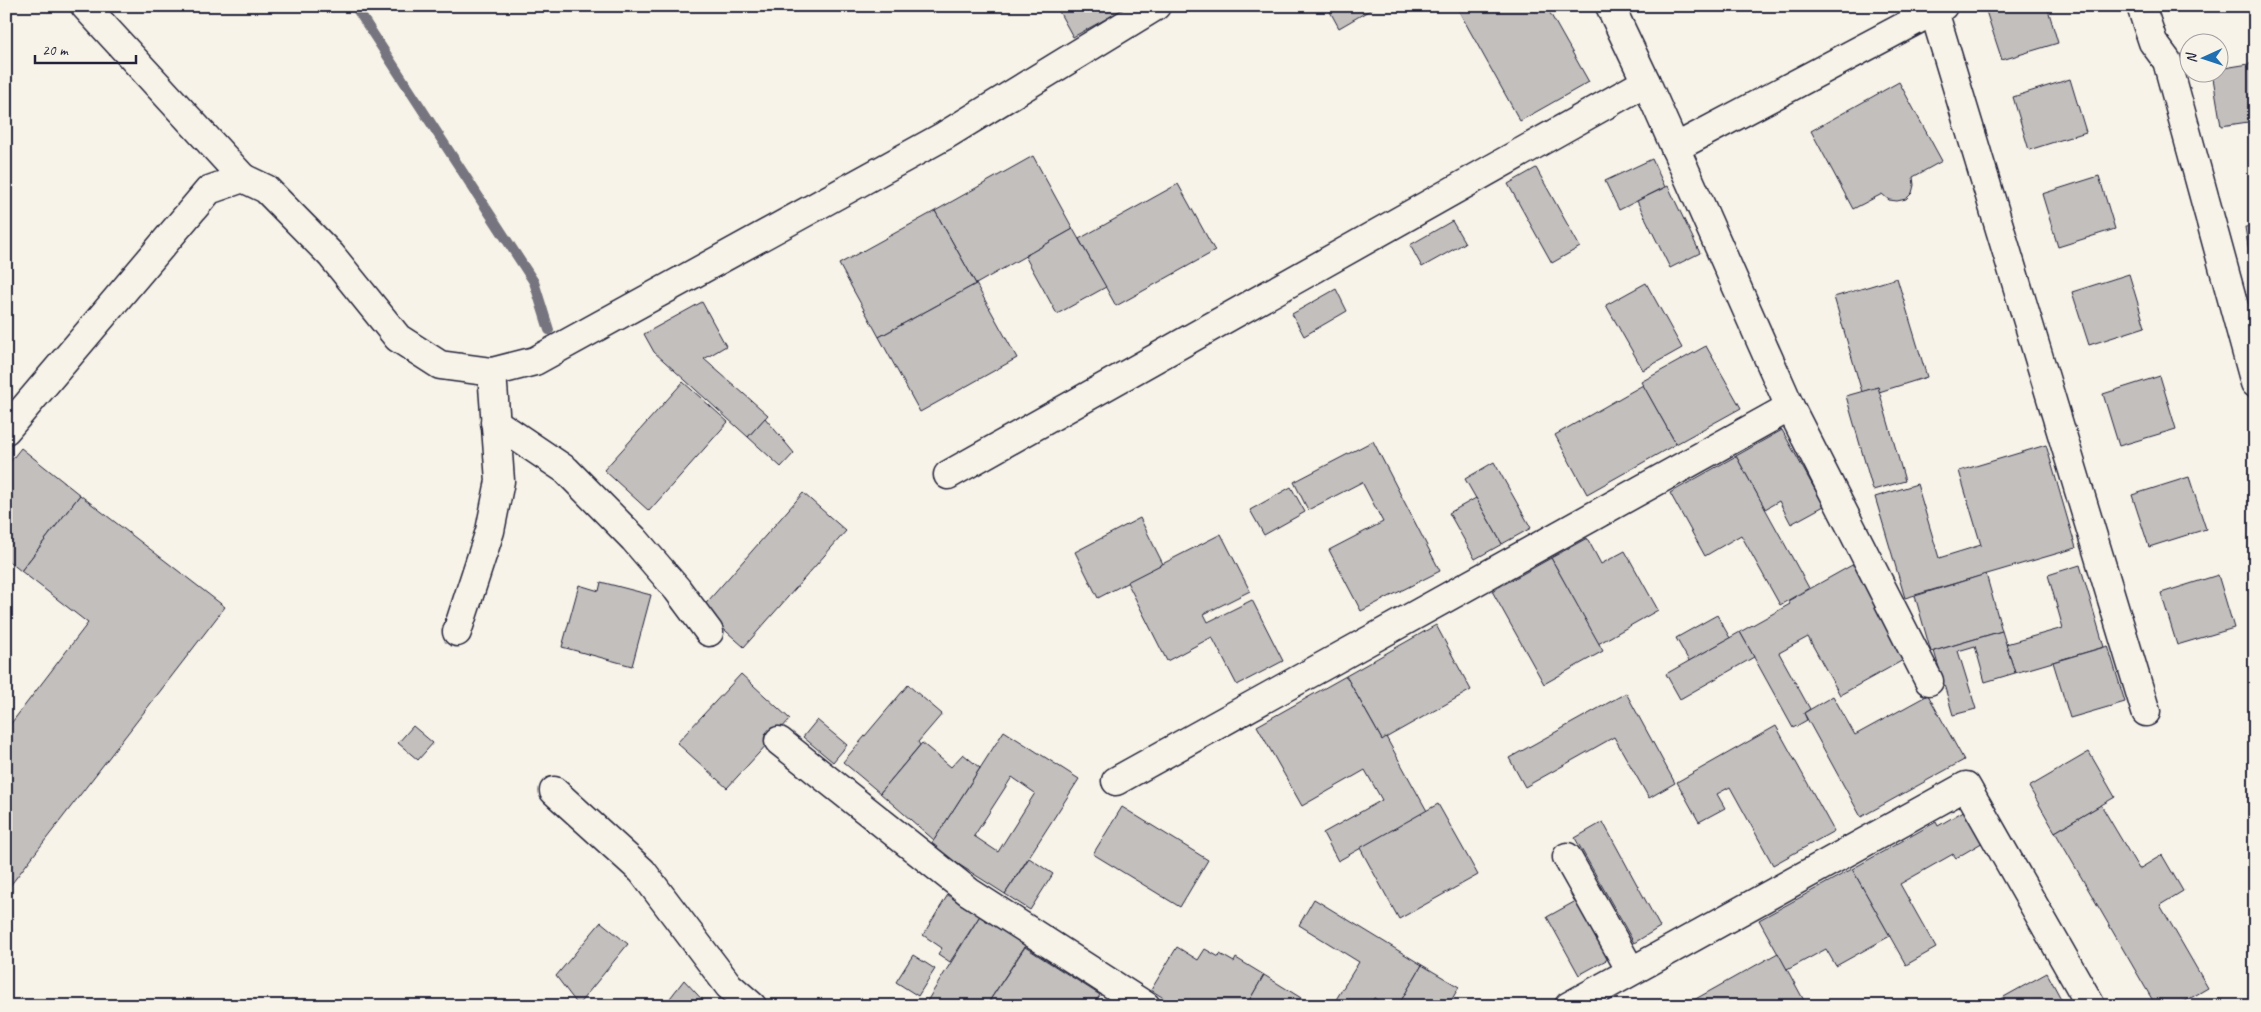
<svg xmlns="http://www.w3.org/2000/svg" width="2261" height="1012" viewBox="0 0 2261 1012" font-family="Caveat,sans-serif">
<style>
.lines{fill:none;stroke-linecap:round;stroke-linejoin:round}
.stream{stroke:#76747f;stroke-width:10}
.building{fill:#c2bfbd;stroke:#22223b;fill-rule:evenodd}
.minor-casing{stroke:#22223b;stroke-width:31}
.minor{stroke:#f7f3e8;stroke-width:28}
</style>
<rect width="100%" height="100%" fill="#f7f3e8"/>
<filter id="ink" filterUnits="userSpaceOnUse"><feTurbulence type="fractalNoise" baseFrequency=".02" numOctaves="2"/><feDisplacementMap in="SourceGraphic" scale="10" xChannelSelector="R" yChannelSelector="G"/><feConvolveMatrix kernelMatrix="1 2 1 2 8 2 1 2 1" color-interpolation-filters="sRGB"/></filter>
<g filter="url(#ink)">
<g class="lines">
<!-- stream -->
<path class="stream" d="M355 6 534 282 549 330"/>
</g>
<!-- building -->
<g class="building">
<path d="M1056 6H1123L1124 9 1073 37Z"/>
<path d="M1327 6H1377L1339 28Z"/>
<path d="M1456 6H1546L1589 82 1520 121Z"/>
<path d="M1990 6H2047L2058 43 2002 60 1985 8Z"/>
<path d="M2255 63V121L2221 126 2212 72H2218V69Z"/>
<path d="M2070 79 2086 132 2029 150 2013 97Z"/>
<path d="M1899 82 1942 161 1913 177 1914 185 1912 193 1906 199 1897 201 1889 200 1882 194 1853 209 1811 131Z"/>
<path d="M1033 156 1073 229 976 284 935 211Z"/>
<path d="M1652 159 1665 187 1619 210 1605 181Z"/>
<path d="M1536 168 1580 247 1552 263 1508 184Z"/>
<path d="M2099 176 2115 229 2058 247 2042 194Z"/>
<path d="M1178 184 1215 251 1116 306 1079 239Z"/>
<path d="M1668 186 1700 253 1670 268 1637 201Z"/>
<path d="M935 211 976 284 879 337 839 264Z"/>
<path d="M1452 221 1465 243 1422 267 1410 245Z"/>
<path d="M2255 226V283H2254L2245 227Z"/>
<path d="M1073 229 1106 287 1057 314 1025 256Z"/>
<path d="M2129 274 2145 327 2089 345 2072 292Z"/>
<path d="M1897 278 1927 377 1879 392 1878 387 1862 392 1834 297Z"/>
<path d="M1646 283 1682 348 1643 370 1606 305Z"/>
<path d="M976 284 1017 358 920 412 879 337Z"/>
<path d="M1336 289 1347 311 1304 336 1292 314Z"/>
<path d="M702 302 726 346 704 359 768 415 748 437 654 352 644 334Z"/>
<path d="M1706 346 1741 408 1676 444 1641 382Z"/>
<path d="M2160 376 2176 429 2119 446 2103 394Z"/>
<path d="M683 382 728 422 649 511 604 470Z"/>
<path d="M1643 385 1676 444 1587 494 1555 435Z"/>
<path d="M1878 387 1905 481 1873 490 1846 396Z"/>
<path d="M765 418 794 453 781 467 748 437Z"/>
<path d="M1782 430 1824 506 1791 524 1779 501 1765 509 1736 456Z"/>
<path d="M1373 441 1440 571 1361 611 1329 550 1383 522 1362 482 1308 510 1294 482Z"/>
<path d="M2046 445 2076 548 1905 598 1875 497 1917 484 1939 558 1981 545 1959 471Z"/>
<path d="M21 448 80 495 21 571 6 559V467Z"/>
<path d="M1736 456 1809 588 1780 605 1741 535 1705 556 1670 493Z"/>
<path d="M1494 462 1531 528 1502 544 1465 479Z"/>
<path d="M2189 477 2206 529 2149 547 2132 495Z"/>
<path d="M1291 487 1305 512 1264 535 1250 510Z"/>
<path d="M803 493 846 531 744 647 701 609Z"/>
<path d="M80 495 225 607 6 891V730L88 623 21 571Z"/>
<path d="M1476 498 1502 544 1475 559 1449 513Z"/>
<path d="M1140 518 1163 564 1098 598 1075 552Z"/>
<path d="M1221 534 1250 591 1204 614 1208 622 1252 600 1283 661 1237 685 1212 637 1167 661 1127 582Z"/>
<path d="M1587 538 1601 564 1625 551 1658 610 1598 644 1551 558Z"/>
<path d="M1551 558 1603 651 1544 684 1492 591Z"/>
<path d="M1854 564 1907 658 1840 695 1808 637 1779 653 1810 709 1804 713 1807 720 1793 728 1740 632 1790 604 1788 601Z"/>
<path d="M2080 565 2104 647 2015 673 2006 644 2063 628 2048 575Z"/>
<path d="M1986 574 2002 631 1931 652 1915 596Z"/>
<path d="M2218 575 2234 628 2177 645 2161 593Z"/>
<path d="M601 582 651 595 632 666 562 647 579 585 599 591Z"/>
<path d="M1717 615 1730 638 1689 661 1676 638Z"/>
<path d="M1436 625 1471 690 1382 740 1346 676Z"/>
<path d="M2002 631 2015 673 1985 682 1975 646 1958 651 1976 709 1953 715 1934 651Z"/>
<path d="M1740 632 1754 657 1680 699 1666 674Z"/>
<path d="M2108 646 2125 702 2070 718 2053 662Z"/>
<path d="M741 674 790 719 727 788 677 743Z"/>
<path d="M1346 676 1382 740 1386 737 1427 811 1338 861 1323 833 1382 800 1365 770 1302 806 1257 726Z"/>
<path d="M908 685 942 714 918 742 920 745 880 793 843 762Z"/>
<path d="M1626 693 1675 783 1649 798 1614 737 1525 787 1509 758Z"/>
<path d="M1928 695 1964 760 1861 817 1804 713 1833 696 1855 735Z"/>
<path d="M817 720 847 745 833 762 803 737Z"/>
<path d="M413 726 433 743 418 760 398 743Z"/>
<path d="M1776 726 1834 831 1773 865 1730 787 1717 794 1725 808 1699 822 1677 782Z"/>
<path d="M1004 731 1079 779 1005 894 930 846ZM1012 777 1035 793 998 852 974 836Z"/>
<path d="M922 743 951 767 963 754 980 768 934 840 880 793Z"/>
<path d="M2089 752 2115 797 2055 832 2029 787Z"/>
<path d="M1438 804 1478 875 1399 919 1360 848Z"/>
<path d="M2101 805 2139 869 2162 855 2183 891 2160 905 2208 988 2177 1006H2156L2055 832Z"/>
<path d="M1122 807 1208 860 1180 907 1093 854Z"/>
<path d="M1967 809 1985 841 1956 858 1953 854 1900 884 1936 948 1906 965 1852 869 1936 822 1938 826Z"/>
<path d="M1603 822 1660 927 1634 943 1575 838Z"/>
<path d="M1029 858 1053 874 1030 910 1005 894Z"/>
<path d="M1852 869 1890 936 1836 966 1826 949 1787 970 1759 920Z"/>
<path d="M949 893 981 914 950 962 938 954 942 948 923 935Z"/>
<path d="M1314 899 1422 965 1398 1006H1387L1374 998 1369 1006H1332L1359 962 1299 925Z"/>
<path d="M1576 901 1608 959 1579 975 1547 917Z"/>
<path d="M981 914 1027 943 986 1006H924Z"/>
<path d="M601 922 628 944 578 1005 556 976Z"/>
<path d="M1025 947 1100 995 1093 1006H999L990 1000Z"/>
<path d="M1177 947 1198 960 1205 949 1219 957 1220 954 1234 962 1236 958 1264 975 1246 1006H1176L1151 990Z"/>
<path d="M1778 953 1807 1006H1694L1692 1001Z"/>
<path d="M913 955 935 969 918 996 896 982Z"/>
<path d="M1422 965 1459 987 1448 1006H1398Z"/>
<path d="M2047 973 2065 1006H1994L1993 1003Z"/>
<path d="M1264 975 1314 1006H1246Z"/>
<path d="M684 980 708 1006H664Z"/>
<path d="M1374 998 1387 1006H1369Z"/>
</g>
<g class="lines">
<defs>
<g id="minor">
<path d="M85 6 243 178"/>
<path d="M1610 6 1646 82 1790 407 1929 681"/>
<path d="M2141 6 2153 42 2167 61 2255 383"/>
<path d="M1934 11 2146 712"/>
<path d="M1675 148 1943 6"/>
<path d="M495 422 566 470 634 539 677 589 709 632"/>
<path d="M6 430 209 190 243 178 266 189 331 255 398 338 440 365 492 372 535 361 944 136 1156 6"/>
<path d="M948 475 1646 82"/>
<path d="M457 632 490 531 500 481 492 372"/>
<path d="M779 741 969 892 1146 1006"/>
<path d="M1116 781 1790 407"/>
<path d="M554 791 642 871 729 986 752 1006"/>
<path d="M1567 857 1631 971"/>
<path d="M1569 1006 1966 786 2091 1006"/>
</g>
</defs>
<!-- minor casing -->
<use href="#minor" class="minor-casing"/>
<!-- minor -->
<use href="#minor" class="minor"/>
</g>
</g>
<!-- margin -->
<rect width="2261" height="1012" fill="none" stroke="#f7f3e8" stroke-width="25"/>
<rect x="12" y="12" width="2236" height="987" fill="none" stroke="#22223b" stroke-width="2" filter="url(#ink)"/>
<!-- north arrow -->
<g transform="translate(2204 58) rotate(267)"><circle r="24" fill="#f7f3e8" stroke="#a29fa3"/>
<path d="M0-4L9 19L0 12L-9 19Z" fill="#1f6fb2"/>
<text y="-8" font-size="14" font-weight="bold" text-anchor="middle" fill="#22223b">N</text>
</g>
<!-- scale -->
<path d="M35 55v8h101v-8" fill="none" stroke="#22223b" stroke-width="2.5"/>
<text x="42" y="55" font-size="15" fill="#22223b" stroke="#f7f3e8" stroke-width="4" paint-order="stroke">20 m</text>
</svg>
